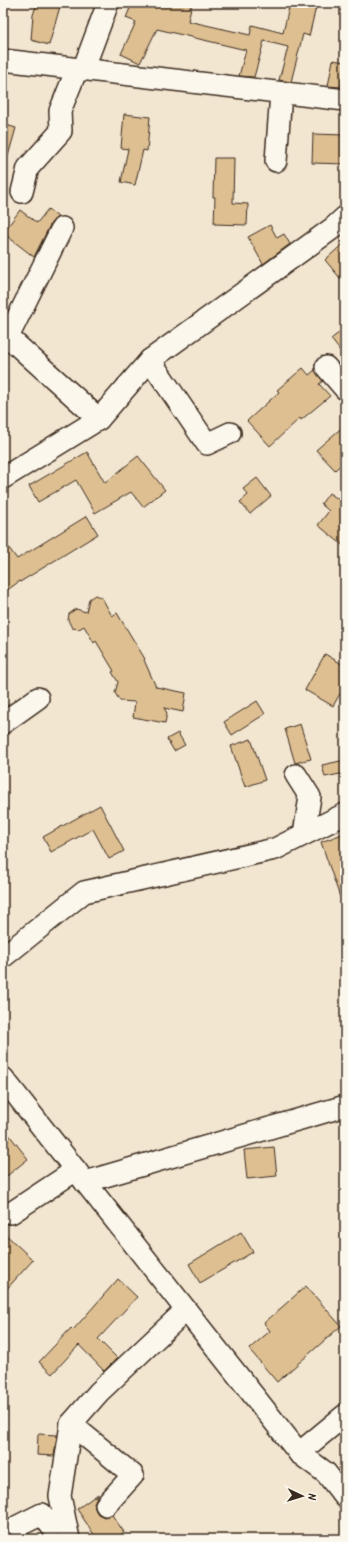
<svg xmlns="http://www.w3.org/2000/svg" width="348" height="1542" viewBox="0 0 348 1542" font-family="Kalam,sans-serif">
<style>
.building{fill:#ddbf91;stroke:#3b2a1e}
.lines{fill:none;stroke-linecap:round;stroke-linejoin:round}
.minor-casing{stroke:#3b2a1e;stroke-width:24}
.minor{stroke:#fbf7ec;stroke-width:21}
</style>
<rect width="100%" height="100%" fill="#f2e6d1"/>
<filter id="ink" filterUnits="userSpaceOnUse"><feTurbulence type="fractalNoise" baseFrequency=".025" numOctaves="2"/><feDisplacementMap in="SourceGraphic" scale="8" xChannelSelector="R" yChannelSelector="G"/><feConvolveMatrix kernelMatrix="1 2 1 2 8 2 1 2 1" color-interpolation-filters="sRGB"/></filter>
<g filter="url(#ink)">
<!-- building -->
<g class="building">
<path d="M37 3H61L49 45 31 40 33 15Z"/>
<path d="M132 3H192L188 21 250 35 252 25 283 33 290 3H317L309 36 303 34 291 82 279 80 288 47 264 41 254 77 239 76 246 50 157 29 140 63 121 54 136 22 126 18Z"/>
<path d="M333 60 345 62 341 87 328 86Z"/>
<path d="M124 114 150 117 147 151 143 150 135 185 121 182 128 149 121 148Z"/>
<path d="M3 124 16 128 6 163H3Z"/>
<path d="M313 134 345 135V164L312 163Z"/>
<path d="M214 158H234L233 203 248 204 247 225 214 224 215 197H213Z"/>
<path d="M48 209 58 217 51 223 34 257 3 233 20 210 37 223Z"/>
<path d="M270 225 277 238 284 234 290 244 263 264 248 237Z"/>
<path d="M345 242V284L325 260Z"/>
<path d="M345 328V357L331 339Z"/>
<path d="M303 368 309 375 315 370 323 381 319 384 330 396 301 420 300 418 270 446 247 421 279 392 277 390Z"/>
<path d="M345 425V461L335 470 316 450Z"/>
<path d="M87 452 105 483 138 456 165 490 143 507 131 492 95 513 76 480 38 502 29 486Z"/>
<path d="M257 478 271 496 250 514 240 502 248 495 243 489Z"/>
<path d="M345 490V547L318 525 329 511 321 504 329 493 338 499Z"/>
<path d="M87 516 98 534 20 582V581L3 593V540L17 559Z"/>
<path d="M95 595 102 598 112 616 117 613 145 659 144 660 156 687 186 693 183 712 164 708 167 713 165 723 133 717 135 702 120 701 115 693 118 682 112 672 114 671 96 641 94 643 84 626 79 629 72 628 68 620 69 614 76 609 86 612 89 599Z"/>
<path d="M325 654 345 666V685L333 706 305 690Z"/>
<path d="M257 701 265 714 232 735 224 722Z"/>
<path d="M300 724 311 759 295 763 285 729Z"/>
<path d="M178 733 185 745 174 751 167 739Z"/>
<path d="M251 739 265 780 245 787 231 746Z"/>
<path d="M345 760V773L325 777 322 765Z"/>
<path d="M100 805 124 851 109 859 93 829 51 852 43 837Z"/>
<path d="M345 833V906H343L321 842Z"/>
<path d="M3 1127 28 1159 3 1179Z"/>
<path d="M274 1147 277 1176 247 1179 244 1150Z"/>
<path d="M3 1232 33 1260 3 1293Z"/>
<path d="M241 1232 253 1252 200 1283 189 1264Z"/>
<path d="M118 1279 137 1297 98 1339 117 1358 104 1371 79 1345 52 1374 39 1362 71 1328 73 1330Z"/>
<path d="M306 1286 341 1326 277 1382 249 1349 270 1331 264 1323Z"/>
<path d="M38 1434 57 1435 54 1456 37 1455Z"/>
<path d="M98 1494 94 1503 95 1508 98 1514 104 1517 112 1515 124 1532 115 1539H97L77 1509Z"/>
</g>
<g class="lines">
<defs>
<g id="minor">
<path d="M3 60 345 100"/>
<path d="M83 70 108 3"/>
<path d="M276 161 281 93"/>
<path d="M22 192 28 168 61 131 60 111 77 69"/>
<path d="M62 228 8 337 99 419"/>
<path d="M150 360 207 444 230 433"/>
<path d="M326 367 345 389"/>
<path d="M3 478 99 419 150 360 333 228 345 217"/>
<path d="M3 723 38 698"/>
<path d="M296 775 310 797 304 834"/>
<path d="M3 957 84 892 275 849 345 814"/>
<path d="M3 1078 299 1453 326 1473 345 1497"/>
<path d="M85 1182 345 1106"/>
<path d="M11 1213 76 1170"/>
<path d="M71 1424 133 1475 106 1505"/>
<path d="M299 1453 345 1415"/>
<path d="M18 1526 42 1514 51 1526 65 1522"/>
<path d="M69 1539 60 1496 71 1424 99 1392 186 1310"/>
</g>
</defs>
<!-- minor casing -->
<use href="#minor" class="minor-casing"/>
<!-- minor -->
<use href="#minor" class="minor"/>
</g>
</g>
<!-- margin -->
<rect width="348" height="1542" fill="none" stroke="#fbf7ec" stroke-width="16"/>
<rect x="8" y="8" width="332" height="1526" fill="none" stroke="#3b2a1e" stroke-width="1.5" filter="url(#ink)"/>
<!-- north arrow -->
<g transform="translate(302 1496) rotate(94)" stroke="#fbf7ec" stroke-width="3" paint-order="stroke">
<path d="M0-3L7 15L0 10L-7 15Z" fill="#3b2a1e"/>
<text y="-6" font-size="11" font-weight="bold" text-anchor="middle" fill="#3b2a1e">N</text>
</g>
</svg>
